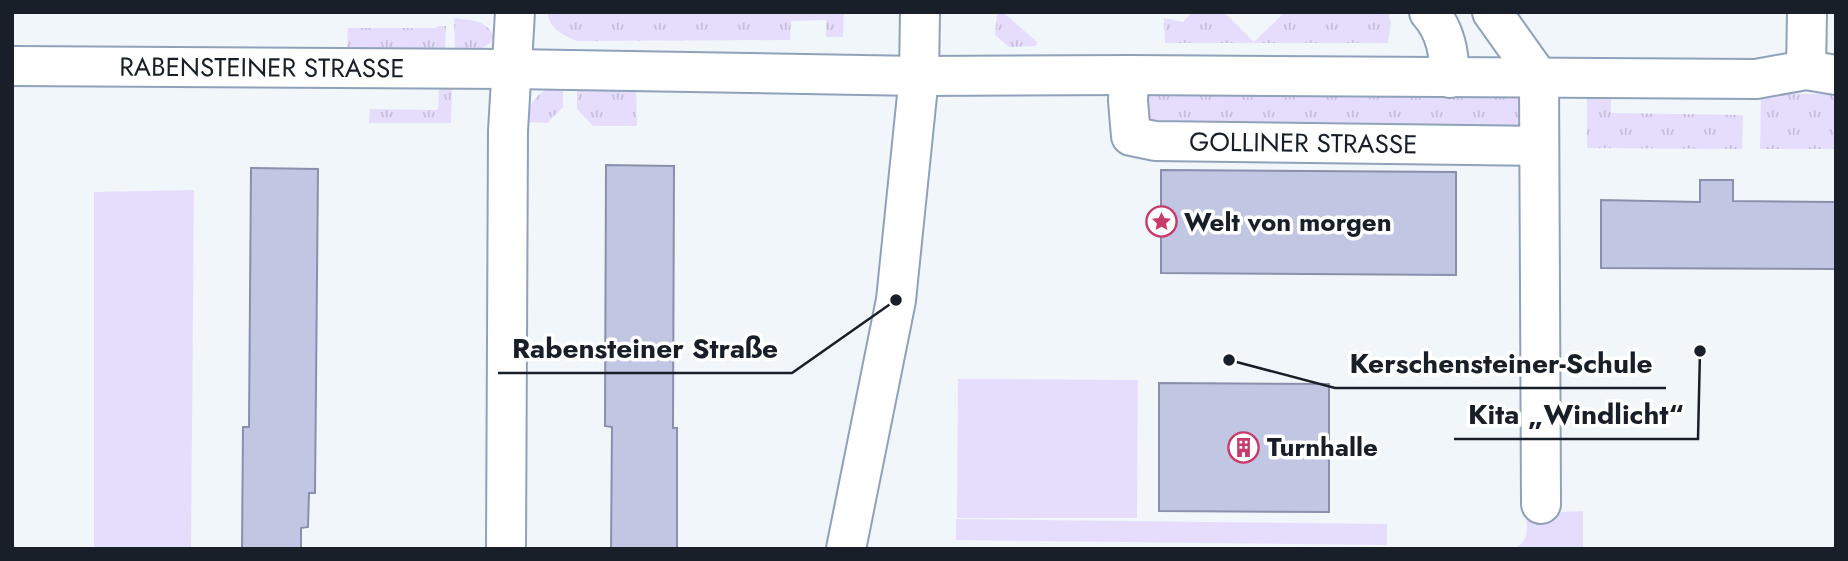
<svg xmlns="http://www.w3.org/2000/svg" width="1848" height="561" viewBox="0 0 1848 561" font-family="Jost,sans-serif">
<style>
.grass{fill:url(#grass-tufts)}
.green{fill:#e6ddfd}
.building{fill:#c1c6e3;stroke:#8a90ab;stroke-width:2}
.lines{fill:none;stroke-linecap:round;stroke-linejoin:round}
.minor-casing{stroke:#8fa2ba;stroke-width:42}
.major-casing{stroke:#8fa2ba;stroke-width:42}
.minor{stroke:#fff;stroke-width:38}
.major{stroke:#fff;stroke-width:38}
.labels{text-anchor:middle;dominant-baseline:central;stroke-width:7;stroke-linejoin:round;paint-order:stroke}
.street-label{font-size:26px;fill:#181f28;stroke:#fff}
.poi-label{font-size:26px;font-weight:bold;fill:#181f28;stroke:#fff;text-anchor:start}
.leader{fill:none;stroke:#181f28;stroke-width:2.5}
.callout-dot{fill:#181f28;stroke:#fff;stroke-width:2.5}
.callout-label{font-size:28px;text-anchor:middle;font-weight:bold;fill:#181f28;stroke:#fff;stroke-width:7;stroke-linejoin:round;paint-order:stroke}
</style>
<defs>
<pattern id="grass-tufts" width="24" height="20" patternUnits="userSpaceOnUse" patternTransform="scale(1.75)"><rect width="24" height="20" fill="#e6ddfd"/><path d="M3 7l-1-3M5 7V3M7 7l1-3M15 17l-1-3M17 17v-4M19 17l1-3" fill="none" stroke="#c5bdd9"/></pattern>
</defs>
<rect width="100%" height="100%" fill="#f1f6fb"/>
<!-- grass -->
<g class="grass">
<path d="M547 12H844L843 37H826V20L791 21 790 40 577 41C562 35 550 29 547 12Z"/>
<path d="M997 12H1003L1037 42 1036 46 1009 47 995 35Z"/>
<path d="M1188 12H1224L1254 42 1285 12H1388L1391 22 1388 43H1165L1164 18 1183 22 1190 14Z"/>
<path d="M454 18C474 21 484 19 495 37 482 53 473 51 455 51Z"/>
<path d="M437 26H446L445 51 347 50 348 28H436Z"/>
<path d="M439 84 452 85 451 123H369L370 109 438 110Z"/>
<path d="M563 85V107L547 123 525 122C530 100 540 88 563 85Z"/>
<path d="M577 85H636L637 126H593L577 109Z"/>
<path d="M1587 91 1611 92V113L1743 115 1742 149 1587 148Z"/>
<path d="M1146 93 1515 94 1523 103 1524 124 1517 131 1147 127Z"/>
<path d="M1761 94H1836V149H1760Z"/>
</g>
<!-- green -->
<g class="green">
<path d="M194 190 191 549H94V192Z"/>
<path d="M958 379 1138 380 1137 518H957Z"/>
<path d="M1583 511V549H1515C1530 538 1527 530 1526 514Z"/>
<path d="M956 519 1387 524V545L956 540Z"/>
</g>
<!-- building -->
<g class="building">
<path d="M606 165 674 166 673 428H677V549H611L612 427 605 426Z"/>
<path d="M251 168 318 169 315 493H309L308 527 301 528V549H242L243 427H249Z"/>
<path d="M1161 170 1456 172V275L1161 273Z"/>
<path d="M1700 180H1733V201L1836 202V269L1601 268V200L1700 202Z"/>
<path d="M1159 383 1329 384V512L1159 511Z"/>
</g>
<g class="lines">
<defs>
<g id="minor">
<path d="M1429 12C1446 31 1449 53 1450 78"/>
<path d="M1492 12 1539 78 1541 504"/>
<path id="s1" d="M12 66 511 69 919 76 1129 75 1756 79 1806 70 1836 75"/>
<path d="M1806 70 1807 12"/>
<path id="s2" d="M1129 75 1128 101 1131 136 1155 141 1539 146"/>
<path d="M506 549 508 131 515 12"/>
</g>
<path id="major" d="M846 549 896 300 919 76 920 12"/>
</defs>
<!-- minor casing -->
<use href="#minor" class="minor-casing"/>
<!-- major casing -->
<use href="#major" class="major-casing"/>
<!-- minor -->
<use href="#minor" class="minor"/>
<!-- major -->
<use href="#major" class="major"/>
</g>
<!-- icons -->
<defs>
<symbol id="sight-ring" viewBox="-11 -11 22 22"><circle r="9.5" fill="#fff" stroke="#c73a69" stroke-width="1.5"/><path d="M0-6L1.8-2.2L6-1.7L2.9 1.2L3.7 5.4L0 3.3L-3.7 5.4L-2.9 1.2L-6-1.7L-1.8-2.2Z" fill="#c73a69"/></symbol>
<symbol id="building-ring" viewBox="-11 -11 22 22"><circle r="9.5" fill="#fff" stroke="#c73a69" stroke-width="1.5"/><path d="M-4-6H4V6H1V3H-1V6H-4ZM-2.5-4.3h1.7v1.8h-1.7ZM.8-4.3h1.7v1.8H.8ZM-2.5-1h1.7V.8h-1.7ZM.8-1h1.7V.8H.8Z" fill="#c73a69"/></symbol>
</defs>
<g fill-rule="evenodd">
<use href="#sight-ring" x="1144" y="204" width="35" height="35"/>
<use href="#building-ring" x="1226" y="430" width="35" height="35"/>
</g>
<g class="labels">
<!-- street labels -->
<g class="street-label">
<text stroke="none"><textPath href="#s1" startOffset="250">RABENSTEINER STRASSE</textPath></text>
<text stroke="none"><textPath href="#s2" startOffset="234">GOLLINER STRASSE</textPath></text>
</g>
<!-- poi labels -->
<g class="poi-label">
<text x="1184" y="222">Welt von morgen</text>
<text x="1267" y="447">Turnhalle</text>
</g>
</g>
<!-- callouts -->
<path class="leader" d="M896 300L792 373H498M1229 360L1335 388H1666M1700 351L1698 439H1454"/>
<g class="callout-dot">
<circle cx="896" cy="300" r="7"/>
<circle cx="1229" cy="360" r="7"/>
<circle cx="1700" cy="351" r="7"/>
</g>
<g class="callout-label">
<text x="645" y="358">Rabensteiner Straße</text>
<text x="1501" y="373">Kerschensteiner-Schule</text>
<text x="1576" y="424">Kita „Windlicht“</text>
</g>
<!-- border -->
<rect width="1848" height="561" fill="none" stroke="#181f28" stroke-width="28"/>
</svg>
